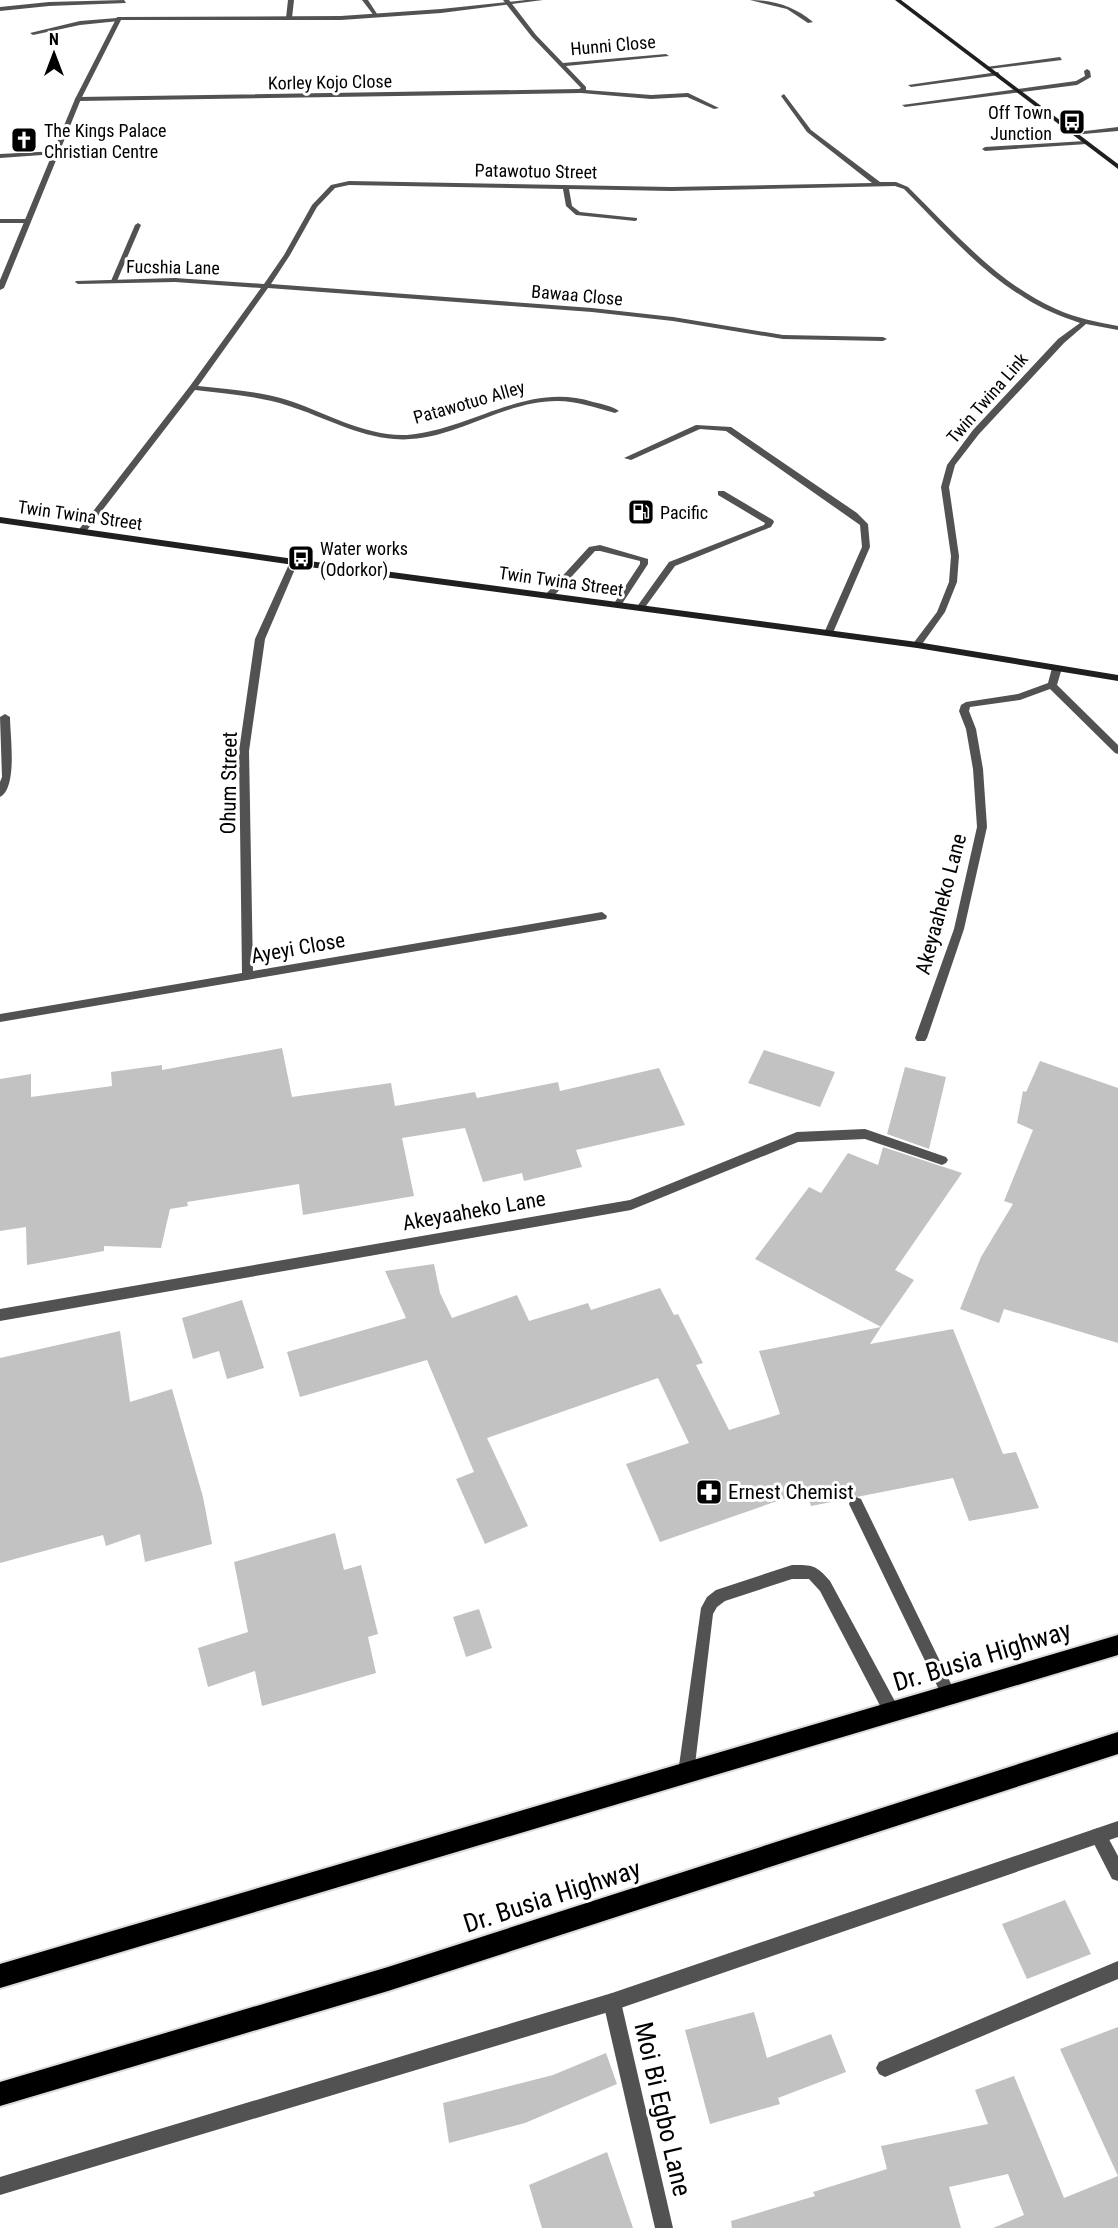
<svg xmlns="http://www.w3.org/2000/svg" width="1118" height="2228" viewBox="0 0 1118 2228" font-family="'Roboto Condensed',sans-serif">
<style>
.building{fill:#c2c2c2}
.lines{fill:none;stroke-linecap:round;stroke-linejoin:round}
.trunk-casing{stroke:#dbdbdb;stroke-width:4}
.service{fill:#525252;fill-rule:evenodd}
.minor{fill:#525252;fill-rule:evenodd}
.tertiary{fill:#525252;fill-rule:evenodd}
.secondary{fill:#1f1f1f;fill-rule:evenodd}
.trunk{fill:#000;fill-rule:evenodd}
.labels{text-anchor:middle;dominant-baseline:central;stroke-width:6;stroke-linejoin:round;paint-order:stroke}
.far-street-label{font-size:18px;fill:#000;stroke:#fff}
.far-poi-label{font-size:18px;fill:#000;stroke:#fff;text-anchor:start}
.street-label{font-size:21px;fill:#000;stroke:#fff}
.poi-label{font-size:21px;fill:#000;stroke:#fff;text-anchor:start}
.near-street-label{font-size:26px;fill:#000;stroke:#fff}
</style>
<rect width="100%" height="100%" fill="#fff"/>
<!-- building -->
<g class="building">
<path d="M282 1048 292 1097 391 1083 395 1106 475 1092 477 1098 558 1082 560 1091 659 1068 685 1125 576 1150 582 1167 524 1181 522 1173 483 1182 465 1128 402 1138 414 1196 303 1215 299 1184 187 1202 188 1206 170 1209 161 1248 104 1246V1251L27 1265 26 1227 0 1231V1079L31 1074V1097L112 1086 111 1072 162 1065V1070Z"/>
<path d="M764 1050 835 1072 820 1107 748 1083Z"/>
<path d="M1040 1061 1118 1088V1343L1004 1309 999 1323 960 1309 981 1257 1013 1204 1004 1201 1033 1130 1017 1123 1023 1091 1026 1092Z"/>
<path d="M905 1067 946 1077 929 1149 887 1134Z"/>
<path d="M883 1147 962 1173 895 1270 914 1280 881 1327 755 1259 809 1187 821 1193 848 1153 878 1165Z"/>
<path d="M434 1264 440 1293 452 1318 517 1295 529 1321 588 1303 591 1310 660 1288 674 1315 678 1314 703 1363 696 1365 729 1430 780 1414 759 1351 881 1327 870 1344 953 1329 1003 1454 1016 1452 1039 1508 969 1521 953 1478 811 1506 806 1491 660 1542 626 1464 689 1443 658 1378 487 1438 528 1526 485 1544 456 1479 474 1472 427 1360 300 1397 287 1352 406 1318 385 1271Z"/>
<path d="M242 1300 264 1368 227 1379 219 1351 193 1359 182 1318Z"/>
<path d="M120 1331 130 1402 172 1389 203 1497 212 1544 145 1562 140 1534 106 1546 103 1535 0 1563V1358Z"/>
<path d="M335 1533 344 1570 361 1565 378 1634 368 1637 376 1673 262 1706 255 1671 208 1687 198 1648 248 1632 234 1562Z"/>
<path d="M479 1609 492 1648 466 1657 453 1617Z"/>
<path d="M1065 1900 1091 1954 1027 1979 1002 1924Z"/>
<path d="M754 2012 767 2058 831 2034 846 2072 778 2098 780 2104 710 2124 685 2030Z"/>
<path d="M1118 2027V2228H993L1024 2215 1008 2174 949 2187 961 2228H732L731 2221 815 2196 813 2192 887 2169 881 2146 988 2124 975 2090 1014 2076 1064 2198 1118 2176 1060 2049Z"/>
<path d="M606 2053 617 2084 525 2123 449 2143 443 2103 553 2075Z"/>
<path d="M607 2152 633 2228H542L529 2185Z"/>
</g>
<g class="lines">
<defs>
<g id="trunk">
<path d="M1118 1635V1655L0 1988V1964Z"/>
<path d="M1118 1732V1754L388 1991 0 2106V2082L388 1967Z"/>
</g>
</defs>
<!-- trunk casing -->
<use href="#trunk" class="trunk-casing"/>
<!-- service -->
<g class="service">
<path d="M288 0H294L292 18 289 20 286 18Z"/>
<path d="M362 0H368L379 17H375Z"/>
<path d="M750 0C774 0 795 7 813 22L808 23 787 9Z"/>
<path d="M117 18 119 21 80 25 33 35 30 33 80 21Z"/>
<path d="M1060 57 1062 60 989 69 986 67Z"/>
<path d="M1087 69 1090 71 1091 77 1077 85 905 107 902 105 1076 81 1085 76 1084 71Z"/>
<path d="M998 72 1000 75 911 87 908 85Z"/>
<path d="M1085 141 1087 144 985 151 982 149 985 147Z"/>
<path d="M0 219H28L31 221 28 223H0Z"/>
<path d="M138 223 141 225 117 281 112 282 111 281 135 225Z"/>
<path d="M696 425 731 427 857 513 868 524 870 547 832 635H826L824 633 862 547 860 525 726 431 700 429 631 460 624 458Z"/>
<path d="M600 545 648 559V564L620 607H614L613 605 640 564V561L600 551H595L552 598H546V594L589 547Z"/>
<path d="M5 714 10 717C10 735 18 788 0 797V782L2 777 0 717Z"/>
<path d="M856 1497 861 1499 954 1690 957 1695 954 1700 949 1703 944 1700 849 1504 851 1499Z"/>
<path d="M792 1565C813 1565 816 1565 830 1581L898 1707 900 1712 898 1717 892 1720 886 1717 820 1591 809 1579H792L725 1601 717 1607 713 1614 694 1773 692 1779 686 1781 680 1779 678 1773 701 1608 707 1597 716 1590Z"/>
<path d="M1118 1961V1979L885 2077 879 2074 876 2068 879 2062Z"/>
</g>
<!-- minor -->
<g class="minor">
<path d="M124 0 126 3 49 6 0 11V7L49 2Z"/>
<path d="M503 0H509L536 35 563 63 666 54 669 56 566 66 586 87V90L651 95 688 93 719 108 714 109 687 97 651 99 581 93 78 101 75 99 78 97 579 89 581 88 532 37Z"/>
<path d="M784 94 811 130 880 182H896L908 187C953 231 997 283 1056 309 1076 318 1097 322 1118 326V330L1086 324 1064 343 979 434 955 465 949 487 959 556 957 582 945 612 920 647 917 648 912 645 937 612 949 582 951 556 941 487 947 465 973 430 1058 339 1080 323C1060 316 1042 309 1025 298 978 270 942 227 904 189L895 186 671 191 569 189 572 206 580 212 637 218V220L635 221 576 215 566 206 563 189 349 185 335 188 317 207 290 255 271 284 592 308 673 317 783 335 883 337 887 339 883 341 783 339 673 321 592 312 268 288 198 386C227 389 256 391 284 399 323 411 365 437 407 435 471 430 527 381 593 402 602 404 612 406 619 411L615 413C596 408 578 401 557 401 500 401 451 444 394 439 357 436 324 417 289 406 259 396 227 394 195 390L84 534 77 532 190 386 261 288 175 282 78 284 75 282 76 281 175 278 264 284 284 255 312 205 331 185 349 181 671 187 872 183 807 132 781 96Z"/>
<path d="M58 151 56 154 0 158V154Z"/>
<path d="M718 491H724L773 520 774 522 771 527 675 566 643 610H637L636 608 669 562 764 525 765 523 718 495Z"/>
<path d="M294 559 298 562 265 639 249 751 253 971 602 912 607 916 606 919 0 1022V1014L242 973 239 751 255 639 290 562Z"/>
<path d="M1057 665 1062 668 1057 685 1118 745V754L1115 753 1050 689 1020 700 970 707 969 711 976 729 983 769 987 827 964 929 927 1038 925 1041H917L915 1038 954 929 977 827 973 769 966 729 959 711 961 705 966 702 1018 694 1048 683 1052 668Z"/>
<path d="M865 1129 946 1157 948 1160 946 1163 942 1165 865 1139 798 1142 631 1210 0 1321V1309L630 1200 797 1132Z"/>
<path d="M1098 1828 1104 1830 1118 1856V1881L1112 1879 1090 1836 1092 1830Z"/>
<path d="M612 1993 618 1996 621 2002 673 2228H655L603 2002 606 1996Z"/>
</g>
<!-- tertiary -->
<g class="tertiary">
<path d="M526 0H543L441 13 341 20H121L81 99 4 288 0 290V280L75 99 117 17 341 16 441 9Z"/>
<path d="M1118 127V131L1072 135 1069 133Z"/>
<path d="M1118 1821V1837L612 2011 0 2195V2177L612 1993Z"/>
</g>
<!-- secondary -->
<g class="secondary">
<path d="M895 0H901L1118 164V169Z"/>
<path d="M0 517 294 559 917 642 1118 675V681L917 648 294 565 0 523Z"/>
</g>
<!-- trunk -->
<use href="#trunk" class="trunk"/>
</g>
<!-- icons -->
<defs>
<symbol id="bus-square" viewBox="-11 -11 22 22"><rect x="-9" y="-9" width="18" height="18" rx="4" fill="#000" stroke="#fff"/><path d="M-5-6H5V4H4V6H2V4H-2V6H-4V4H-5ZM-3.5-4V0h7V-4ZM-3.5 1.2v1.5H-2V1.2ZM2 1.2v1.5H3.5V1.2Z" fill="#fff"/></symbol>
<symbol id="church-square" viewBox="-11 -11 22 22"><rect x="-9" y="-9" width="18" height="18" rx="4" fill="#000" stroke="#fff"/><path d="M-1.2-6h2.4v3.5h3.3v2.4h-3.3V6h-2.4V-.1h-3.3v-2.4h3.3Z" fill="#fff"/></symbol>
<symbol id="fuel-square" viewBox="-11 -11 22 22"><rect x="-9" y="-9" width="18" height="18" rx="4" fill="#000" stroke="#fff"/><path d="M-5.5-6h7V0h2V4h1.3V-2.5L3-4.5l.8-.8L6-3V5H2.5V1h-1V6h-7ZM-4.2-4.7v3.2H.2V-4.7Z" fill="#fff"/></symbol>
<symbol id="pharmacy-square" viewBox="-11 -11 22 22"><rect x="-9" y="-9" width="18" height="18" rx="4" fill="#000" stroke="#fff"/><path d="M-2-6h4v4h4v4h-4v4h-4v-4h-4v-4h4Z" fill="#fff"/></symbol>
</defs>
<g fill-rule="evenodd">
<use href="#bus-square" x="1057" y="107" width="30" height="30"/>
<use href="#church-square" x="9" y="125" width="30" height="30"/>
<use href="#fuel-square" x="626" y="497" width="30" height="30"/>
<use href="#bus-square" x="286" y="543" width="30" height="30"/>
<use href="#pharmacy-square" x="694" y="1477" width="30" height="30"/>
</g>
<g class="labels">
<!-- far-street labels -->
<g class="far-street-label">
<text transform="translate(613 45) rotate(-5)">Hunni Close</text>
<text transform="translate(330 82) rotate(-1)">Korley Kojo Close</text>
<text transform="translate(536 171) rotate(1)">Patawotuo Street</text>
<text transform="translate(173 267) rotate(1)">Fucshia Lane</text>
<text transform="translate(577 295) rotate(5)">Bawaa Close</text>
<text transform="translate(987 398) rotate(-49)">Twin Twina Link</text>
<text transform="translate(469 402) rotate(-16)">Patawotuo Alley</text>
<text transform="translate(80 515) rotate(8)">Twin Twina Street</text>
<text transform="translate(561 581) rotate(8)">Twin Twina Street</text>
</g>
<!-- far-poi labels -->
<g class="far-poi-label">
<text x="1052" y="112" text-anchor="end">Off Town<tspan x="1052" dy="21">Junction</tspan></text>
<text x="44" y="130">The Kings Palace<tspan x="44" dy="21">Christian Centre</tspan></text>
<text x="660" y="512">Pacific</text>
<text x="320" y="548">Water works<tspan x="320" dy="21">(Odorkor)</tspan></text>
</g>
<!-- street labels -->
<g class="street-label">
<text transform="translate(229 783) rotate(-89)">Ohum Street</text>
<text transform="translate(941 904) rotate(-75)">Akeyaaheko Lane</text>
<text transform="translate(298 948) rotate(-10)">Ayeyi Close</text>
<text transform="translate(474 1211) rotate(-10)">Akeyaaheko Lane</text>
</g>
<!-- poi labels -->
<g class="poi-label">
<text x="728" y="1492">Ernest Chemist</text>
</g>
<!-- near-street labels -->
<g class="near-street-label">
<text transform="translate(982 1656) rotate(-17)">Dr. Busia Highway</text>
<text transform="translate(552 1896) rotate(-18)">Dr. Busia Highway</text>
<text transform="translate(663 2109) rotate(77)">Moi Bi Egbo Lane</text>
</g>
</g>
<!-- north arrow -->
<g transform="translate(54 54)" stroke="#ffffff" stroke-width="4.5" paint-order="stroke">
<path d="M0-4.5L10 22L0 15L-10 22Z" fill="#000000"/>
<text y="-9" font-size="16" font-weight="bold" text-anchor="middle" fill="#000000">N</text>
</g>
</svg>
